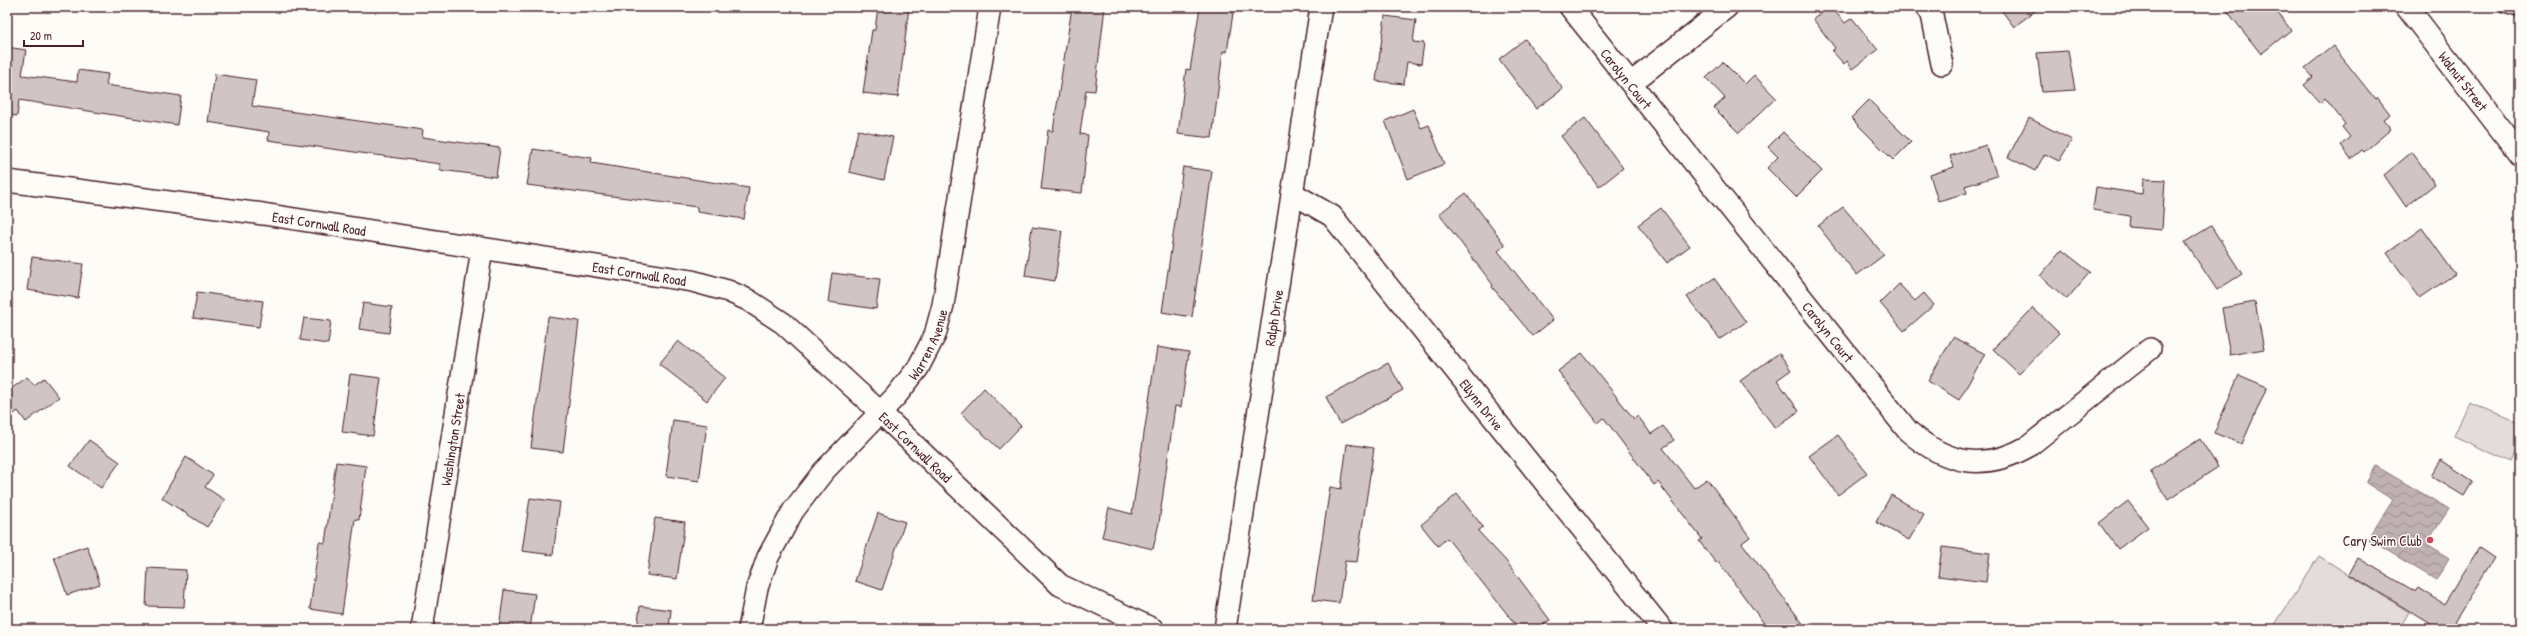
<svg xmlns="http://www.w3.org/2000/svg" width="2527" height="636" viewBox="0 0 2527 636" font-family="'Patrick Hand',sans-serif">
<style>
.grass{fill:#e3dcda;stroke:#967e82}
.water{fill:url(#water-waves);stroke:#91777b}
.building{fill:#d0c5c4;stroke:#4a1f2b}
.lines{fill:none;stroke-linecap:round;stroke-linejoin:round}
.lane-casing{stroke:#4a1f2b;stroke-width:13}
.street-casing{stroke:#4a1f2b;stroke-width:24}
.secondary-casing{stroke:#4a1f2b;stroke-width:25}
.lane{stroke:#fdfcf7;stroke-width:10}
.street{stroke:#fdfcf7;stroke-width:21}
.secondary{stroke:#fdfcf7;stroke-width:22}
.poi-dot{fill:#d1495b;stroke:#fdfcf7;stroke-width:1.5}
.labels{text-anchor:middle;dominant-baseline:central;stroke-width:3;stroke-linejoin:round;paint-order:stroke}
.street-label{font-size:14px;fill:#4a1f2b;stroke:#fdfcf7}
.poi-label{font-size:14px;fill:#4a1f2b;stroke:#fdfcf7;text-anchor:end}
</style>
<defs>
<pattern id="water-waves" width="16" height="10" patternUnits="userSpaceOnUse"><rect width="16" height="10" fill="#c0b1b1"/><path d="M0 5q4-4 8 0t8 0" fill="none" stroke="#9e8f90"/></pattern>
</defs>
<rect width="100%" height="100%" fill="#fdfcf7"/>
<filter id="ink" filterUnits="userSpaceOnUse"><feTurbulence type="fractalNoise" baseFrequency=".025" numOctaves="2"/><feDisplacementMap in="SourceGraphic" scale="8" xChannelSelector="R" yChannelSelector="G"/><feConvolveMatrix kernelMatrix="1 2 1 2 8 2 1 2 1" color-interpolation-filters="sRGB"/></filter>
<g filter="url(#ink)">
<!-- grass -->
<g class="grass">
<path d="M2469 402 2520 423V440L2511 462 2454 436Z"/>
<path d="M2319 556 2409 612 2399 629H2272Z"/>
</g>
<!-- water -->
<path class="water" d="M2376 466 2449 509 2428 541 2429 545 2449 558 2436 580 2368 539 2393 500 2366 483Z"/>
<!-- building -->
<g class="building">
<path d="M878 7H909L898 97 863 93 872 30H875Z"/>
<path d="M1072 7H1105L1095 91 1086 90 1080 134 1088 135 1082 193 1041 189 1048 130 1053 131Z"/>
<path d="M1200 7H1234L1227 52 1223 51 1212 138 1178 134 1186 69 1190 70Z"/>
<path d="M1828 7H1831L1845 23 1852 18 1878 50 1852 69 1847 61 1844 64 1832 51 1835 48 1813 19Z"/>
<path d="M1999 7H2040L2014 27Z"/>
<path d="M2224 7H2273L2291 30 2261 54Z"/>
<path d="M1385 16 1416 20 1413 42 1424 43 1421 64 1407 62 1404 84 1376 81Z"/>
<path d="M1525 39 1563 89 1536 109 1499 59Z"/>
<path d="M2333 46 2375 99 2377 97 2390 114 2383 119 2391 129 2364 152 2362 150 2351 159 2341 145 2350 137 2342 127 2345 124 2325 98 2320 103 2304 85 2313 77 2305 68Z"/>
<path d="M7 47 26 50 22 75 77 82 78 70 108 74 106 85 181 96 177 125 19 100 17 116 7 115Z"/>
<path d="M2068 51 2075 90 2042 92 2037 53Z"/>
<path d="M1723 62 1745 84 1754 75 1776 98 1739 133 1714 108 1725 98 1706 78Z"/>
<path d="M215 74 256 80 252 106 423 130 422 137 500 148 496 177 440 170V164L268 140 269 132 208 122Z"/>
<path d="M1869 100 1911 142 1893 160 1851 118Z"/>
<path d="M1413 109 1421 128 1429 125 1444 164 1408 179 1385 121Z"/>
<path d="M1585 118 1623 168 1599 187 1561 136Z"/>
<path d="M2029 118 2072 140 2059 161 2045 154 2035 171 2008 157Z"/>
<path d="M858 130 893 137 884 180 849 172Z"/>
<path d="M1783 132 1822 171 1796 197 1767 168 1778 157 1768 147Z"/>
<path d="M1986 145 1997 176 1965 186 1967 193 1938 201 1930 175 1954 167 1950 156Z"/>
<path d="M533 149 592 158 591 163 749 188 744 219 697 212V207L527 185Z"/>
<path d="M2412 152 2435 184 2406 207 2384 175Z"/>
<path d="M1183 167 1212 171 1192 317 1162 312Z"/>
<path d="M2143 179 2165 180 2162 230 2129 227 2130 216 2093 210 2096 187 2142 194Z"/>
<path d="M1466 193 1505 245 1498 251 1553 320 1533 336 1492 287 1493 285 1439 214Z"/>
<path d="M1843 207 1884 255 1857 275 1818 226Z"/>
<path d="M1661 208 1690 246 1667 263 1638 225Z"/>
<path d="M2211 226 2242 274 2217 290 2185 242Z"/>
<path d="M1032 227 1062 231 1055 281 1025 276Z"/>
<path d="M2422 228 2455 274 2420 298 2387 253Z"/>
<path d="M2062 250 2090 272 2067 299 2040 276Z"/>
<path d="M32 257 83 264 78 298 27 290Z"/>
<path d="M832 273 880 279 876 309 828 302Z"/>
<path d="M1714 278 1746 322 1720 339 1687 297Z"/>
<path d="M1899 284 1915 301 1924 293 1934 305 1904 331 1880 303Z"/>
<path d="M197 292 263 301 259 327 193 318Z"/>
<path d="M2255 302 2264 349 2230 355 2222 308Z"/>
<path d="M363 303 392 307 389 333 359 329Z"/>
<path d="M2033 308 2059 333 2019 374 1993 349Z"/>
<path d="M548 317 579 321 563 452 531 448Z"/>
<path d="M304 318 331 321 328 344 300 340Z"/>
<path d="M1953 337 1985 354 1959 400 1928 381Z"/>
<path d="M678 341 725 378 707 401 659 364Z"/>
<path d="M1157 347 1189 352 1181 407 1175 406 1159 523 1153 549 1102 537 1109 508 1132 514Z"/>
<path d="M1582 353 1634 419 1638 416 1651 434 1663 426 1674 440 1663 448 1694 488 1707 479 1750 537 1742 543 1807 629H1768L1718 561 1716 563 1699 541 1702 539 1658 482 1654 485 1604 418 1598 423 1558 371Z"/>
<path d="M1779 353 1791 370 1777 380 1799 411 1775 428 1740 381Z"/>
<path d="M1388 363 1403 390 1340 424 1326 397Z"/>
<path d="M350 374 381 378 373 436 342 432Z"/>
<path d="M2239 375 2267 387 2242 444 2214 433Z"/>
<path d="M27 377 34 385 44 378 59 397 26 422 18 411 7 419V392Z"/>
<path d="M984 388 1021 426 999 449 961 413Z"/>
<path d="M673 420 707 425 699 481 666 476Z"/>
<path d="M1838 435 1867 473 1838 495 1809 456Z"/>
<path d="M2200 439 2218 467 2168 500 2150 471Z"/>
<path d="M89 440 120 462 101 488 70 466Z"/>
<path d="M1347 444 1374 448 1357 562 1345 561 1339 603 1313 600 1330 487 1341 489Z"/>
<path d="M186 457 213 475 205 487 225 500 207 527 162 498Z"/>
<path d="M2441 460 2473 481 2464 496 2431 476Z"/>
<path d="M336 462 366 466 359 520 355 519 342 614 310 609 319 542 325 543Z"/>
<path d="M1457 494 1483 527 1478 531 1506 561 1550 620 1538 629H1519L1447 538 1438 546 1421 525Z"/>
<path d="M1891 495 1924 514 1909 540 1876 522Z"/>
<path d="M530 498 560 502 553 555 522 551Z"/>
<path d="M2128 501 2148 527 2118 549 2099 523Z"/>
<path d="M878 513 905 522 882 590 855 581Z"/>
<path d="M655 518 685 522 677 579 647 575Z"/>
<path d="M87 546 100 584 67 595 54 557Z"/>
<path d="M1942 547 1990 553 1986 582 1938 576Z"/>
<path d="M2479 548 2494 558 2450 629H2439L2349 574 2358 558 2416 592 2419 588 2444 604Z"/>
<path d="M148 568 186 570 184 607 146 606Z"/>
<path d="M504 590 535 594 530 629H499Z"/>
<path d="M640 606 671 610 669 629H637Z"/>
</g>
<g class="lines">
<defs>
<path id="lane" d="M2503 7 2516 11 2520 8"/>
<g id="street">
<path id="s1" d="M1570 7 1908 431C1946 464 1984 472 2029 446L2150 349"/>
<path d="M1927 7 1932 15 1942 64"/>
<path d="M1631 83 1727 7"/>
<path id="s2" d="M7 181 263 214 692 281 728 291 748 300 783 323 880 412 1060 585 1153 629"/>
<path id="s3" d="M1292 193 1332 216 1662 629"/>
<path id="s4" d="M422 629 482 249"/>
<path id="s5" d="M749 629 757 588 768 557 793 511 823 472 896 396 918 368 935 335 943 305 990 7"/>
<path id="s6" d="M1225 629 1321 7"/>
</g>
<g id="secondary">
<path id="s7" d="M2407 7 2520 154"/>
</g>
</defs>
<!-- lane casing -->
<use href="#lane" class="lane-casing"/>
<!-- street casing -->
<use href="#street" class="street-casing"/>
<!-- secondary casing -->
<use href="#secondary" class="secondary-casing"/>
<!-- lane -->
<use href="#lane" class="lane"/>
<!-- street -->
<use href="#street" class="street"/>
<!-- secondary -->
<use href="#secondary" class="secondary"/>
</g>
</g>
<!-- markers -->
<circle class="poi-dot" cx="2430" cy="540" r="4"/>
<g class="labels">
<!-- street labels -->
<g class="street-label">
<text stroke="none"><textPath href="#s1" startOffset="91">Carolyn Court</textPath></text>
<text stroke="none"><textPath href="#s7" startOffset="93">Walnut Street</textPath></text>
<text stroke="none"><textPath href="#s2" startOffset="315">East Cornwall Road</textPath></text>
<text stroke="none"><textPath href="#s2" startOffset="639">East Cornwall Road</textPath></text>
<text stroke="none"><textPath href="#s6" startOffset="315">Ralph Drive</textPath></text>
<text stroke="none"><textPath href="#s1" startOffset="415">Carolyn Court</textPath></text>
<text stroke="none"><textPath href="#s5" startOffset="343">Warren Avenue</textPath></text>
<text stroke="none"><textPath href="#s3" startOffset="287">Ellynn Drive</textPath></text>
<text stroke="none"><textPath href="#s4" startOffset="192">Washington Street</textPath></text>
<text stroke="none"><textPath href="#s2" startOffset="975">East Cornwall Road</textPath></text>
</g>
<!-- poi labels -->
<g class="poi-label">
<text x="2422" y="540">Cary Swim Club</text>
</g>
</g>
<!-- margin -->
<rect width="2527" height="636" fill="none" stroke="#fdfcf7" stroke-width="24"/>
<rect x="12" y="12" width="2503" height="612" fill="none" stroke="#4a1f2b" stroke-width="1.5" filter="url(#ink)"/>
<!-- scale -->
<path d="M24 40v6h59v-6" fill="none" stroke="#4a1f2b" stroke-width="2"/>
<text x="30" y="40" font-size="12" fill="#4a1f2b" stroke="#fdfcf7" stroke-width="3" paint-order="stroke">20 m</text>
</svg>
